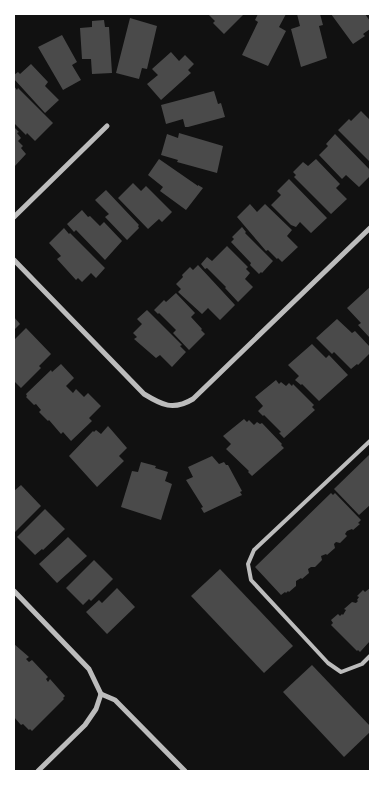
<svg xmlns="http://www.w3.org/2000/svg" width="384" height="785" viewBox="0 0 384 785" font-family="'Public Sans',sans-serif">
<style>
.building{fill:#4a4a4a}
.lines{fill:none;stroke-linecap:round;stroke-linejoin:round}
.service{stroke:#bcbcbc;stroke-width:4}
.minor{stroke:#bcbcbc;stroke-width:5}
</style>
<rect width="100%" height="100%" fill="#111"/>
<!-- building -->
<g class="building">
<path d="M208 14H244L224 34 213 23 215 21Z"/>
<path d="M258 14H286L279 27 286 31 268 66 242 55 258 22 255 20Z"/>
<path d="M297 14H320L323 25 319 26 327 58 301 67 291 29 300 26Z"/>
<path d="M331 14H365L370 21V29L363 34 365 36 353 44Z"/>
<path d="M130 18 157 26 147 69 142 68 139 79 116 73Z"/>
<path d="M104 20 105 27H109L112 73 92 74 91 59H82L80 28 92 27V21Z"/>
<path d="M62 35 77 62 72 65 81 80 63 90 38 47Z"/>
<path d="M171 52 179 61 185 55 194 64 188 70 191 73 161 100 147 84 158 75 152 69Z"/>
<path d="M31 64 48 82 45 86 59 100 45 113 14 79V75L18 72 20 74Z"/>
<path d="M14 86 17 90 18 88 53 123 35 141 27 133 26 135 14 123Z"/>
<path d="M214 91 218 104 221 103 225 117 188 127H185L183 119 166 124 161 105Z"/>
<path d="M361 111 370 120V162L338 130 349 119 351 121Z"/>
<path d="M14 127 19 132 17 133 21 138 18 141 23 146 21 148 26 154 14 167Z"/>
<path d="M179 133 223 146 217 173 177 162 178 160 161 155 167 134 178 138Z"/>
<path d="M335 134 370 170V176L359 187 346 175 342 179 319 155 328 146 326 144Z"/>
<path d="M159 159 198 186V185L203 188 186 210 160 191 163 187 148 175Z"/>
<path d="M316 159 340 184 336 188 347 199 331 214 294 177 296 175 293 172 303 162 308 166Z"/>
<path d="M289 179 327 218 311 233 300 222 296 227 291 225 271 205 281 195 277 191Z"/>
<path d="M133 183 141 191 146 186 172 212 162 222 159 219 148 229 118 198Z"/>
<path d="M106 190 139 225 138 226 139 228 127 240 105 217 109 214 95 200Z"/>
<path d="M250 204 257 212 265 204 292 230 287 236 298 247 282 262 278 258 277 259 268 250 266 251 237 217Z"/>
<path d="M82 210 88 217 90 216 100 226 104 222 122 241 105 260 76 230 74 232 67 224Z"/>
<path d="M242 227 246 232 245 233 273 261 262 273 261 272 259 274 250 265 251 263 231 242 234 239 232 237Z"/>
<path d="M64 228 69 234 70 233 105 268 96 278 91 273 82 282 78 278 76 280 57 259 61 256 49 243Z"/>
<path d="M227 246 248 267 246 269 250 273 245 279 253 287 238 302 225 288 226 287 207 268 205 269 201 264 207 257 212 261Z"/>
<path d="M198 265 235 305 220 320 208 308 202 314 178 292 181 289 176 284 183 277 182 275 190 267 193 270Z"/>
<path d="M370 287V338L358 325 361 323 347 308Z"/>
<path d="M176 293 195 313 191 317 202 329 201 330 205 334 189 350 173 333 176 330 159 313 158 314 154 310 164 300 166 302Z"/>
<path d="M147 310 182 345 180 346 186 352 172 367 160 355 156 358 134 339 137 337 133 333 142 324 137 319Z"/>
<path d="M14 317 20 324 14 330Z"/>
<path d="M337 319 352 333 355 331 370 347V353L358 365 357 364 351 369 334 352 332 354 316 338Z"/>
<path d="M26 328 51 354 39 366 41 368 21 388 14 381V340Z"/>
<path d="M312 344 326 358 329 355 348 375 319 401 302 384 301 385 295 380 299 376 288 365Z"/>
<path d="M61 364 74 378 66 386 73 393 76 389 84 397 88 393 101 406 89 418 92 421 71 441 63 432 61 434 49 420 48 421 39 412 41 410 36 404 34 405 26 397 27 396 26 394 51 370 52 372Z"/>
<path d="M276 380 279 384 281 382 286 386 289 383 292 386 293 384 314 405 312 407 315 410 284 438 279 433 281 432 264 415 263 416 258 411 263 406 255 397Z"/>
<path d="M244 419 247 422 249 420 254 425 257 422 260 424 262 423 282 444 281 445 284 448 252 476 248 472 249 471 226 449 231 444 223 436Z"/>
<path d="M108 426 127 448 119 456 124 461 97 487 69 456 93 431 94 432 96 430 101 434Z"/>
<path d="M370 454V505L359 515 334 489Z"/>
<path d="M212 456 219 464 224 462 226 465H228L242 491 240 492 242 495 204 513 201 508 203 507 186 480 193 477 188 467Z"/>
<path d="M141 462 156 466 155 468 168 472 165 481 172 484 161 520 121 507 132 471 138 472Z"/>
<path d="M21 485 41 506 14 533V491Z"/>
<path d="M331 493 333 495 335 493 361 520 358 523 360 524 353 530 352 529 347 531 345 534 347 536 340 543 336 542 334 544 335 548 327 555 326 554 321 556 322 560 315 567H311L308 569 309 573 302 579 301 578 296 581V586L289 592 288 591 286 593 285 592 281 595 255 567Z"/>
<path d="M45 509 65 529 43 550 42 549 35 555 17 537Z"/>
<path d="M68 537 87 556 57 583 39 564Z"/>
<path d="M94 560 113 579 91 601 89 599 83 605 66 588Z"/>
<path d="M220 569 293 646 264 673 191 596Z"/>
<path d="M117 588 135 607 107 634 86 612 99 600 102 603Z"/>
<path d="M370 588V641L360 652 358 650 357 651 331 625 333 623 331 620 338 614 340 616 342 614 343 615 346 610 344 609 352 602 356 603 358 601 357 600 359 597 357 596 363 590 365 592Z"/>
<path d="M14 644 29 657 26 659 29 662 32 660 48 677 46 679 48 682 50 679 65 696 63 698 64 699 32 731 30 729 29 730 23 724 21 725 14 717Z"/>
<path d="M312 665 370 726V732L344 757 283 692Z"/>
</g>
<g class="lines">
<!-- service -->
<path class="service" d="M370 441 254 550 248 564 251 580 328 663 341 672 362 664 370 656"/>
<!-- minor -->
<g class="minor">
<path d="M14 217 107 126"/>
<path d="M14 260 144 394C162 405 173 411 193 399L370 228"/>
<path d="M14 591 89 669 101 694"/>
<path d="M101 694 115 700 185 771"/>
<path d="M38 771 85 725 96 709 101 694"/>
</g>
</g>
<!-- border -->
<rect width="384" height="785" fill="none" stroke="#ffffff" stroke-width="30"/>
</svg>
